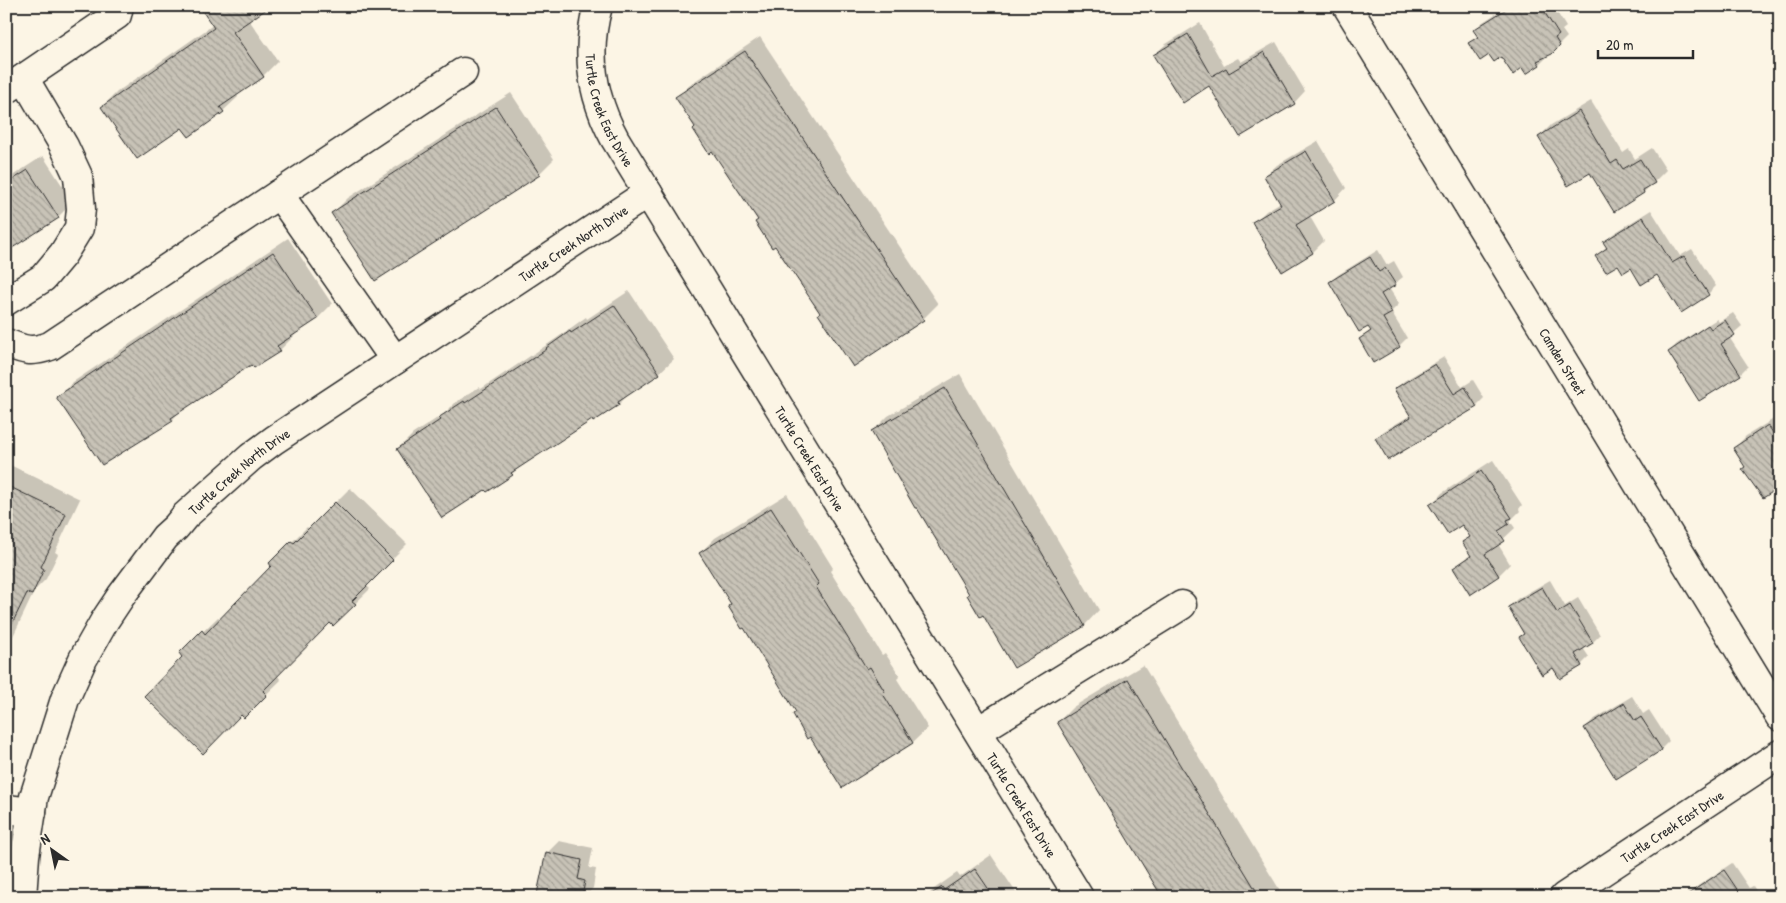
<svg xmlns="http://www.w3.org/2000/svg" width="1786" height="903" viewBox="0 0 1786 903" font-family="'Patrick Hand',sans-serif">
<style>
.shadow{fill:#0003}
.building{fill:url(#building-back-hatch);stroke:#2b2b2b}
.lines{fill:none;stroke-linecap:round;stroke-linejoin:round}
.minor-casing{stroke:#2b2b2b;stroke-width:31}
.minor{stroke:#fcf5e5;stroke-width:28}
.labels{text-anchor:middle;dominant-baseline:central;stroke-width:4;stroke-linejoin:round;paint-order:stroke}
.street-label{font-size:14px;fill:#2b2b2b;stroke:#fcf5e5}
</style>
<defs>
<pattern id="building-back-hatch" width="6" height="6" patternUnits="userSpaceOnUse" patternTransform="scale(1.25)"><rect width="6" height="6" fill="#c8c3b7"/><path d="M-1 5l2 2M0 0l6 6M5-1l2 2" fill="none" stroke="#a39f95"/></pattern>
</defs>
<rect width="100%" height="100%" fill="#fcf5e5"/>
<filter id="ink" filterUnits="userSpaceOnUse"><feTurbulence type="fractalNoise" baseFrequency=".02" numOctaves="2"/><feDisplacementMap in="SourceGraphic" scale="10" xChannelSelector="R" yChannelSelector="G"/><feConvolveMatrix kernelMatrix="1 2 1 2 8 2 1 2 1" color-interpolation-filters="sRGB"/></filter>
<g filter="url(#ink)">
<!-- shadow -->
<g class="shadow">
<path d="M1177 6H1188L1180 11Z"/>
<path d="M1508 6H1553L1566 27 1562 30 1567 37 1551 53 1547 55V57L1540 64 1526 73 1522 67 1502 55 1489 53 1470 43 1478 35 1475 30 1483 22Z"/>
<path d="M249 20 278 61 263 76 237 95 238 97 223 111 183 126 102 107 117 92 213 25Z"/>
<path d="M1200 23 1224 66 1238 58 1241 62 1276 42 1305 91 1294 103 1210 85 1154 55 1166 44Z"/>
<path d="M760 37 938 304 923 319 821 312 677 98 692 83Z"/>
<path d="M511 93 554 159 539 174 333 213 348 198Z"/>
<path d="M1591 101 1623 153 1629 149 1635 159 1652 148 1666 170 1644 192 1614 210 1591 171 1539 137 1551 125Z"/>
<path d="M1318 141 1346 188 1335 200 1309 215 1324 241 1313 252 1283 271 1254 223 1266 211 1281 202 1265 176 1277 165Z"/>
<path d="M43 156 73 202 58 217 6 251V180Z"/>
<path d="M1651 210 1680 256 1692 249 1716 286 1708 294 1657 273 1597 256 1607 246 1605 242 1613 234Z"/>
<path d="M288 238 332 304 317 319 294 334 295 335 280 350 252 363 183 408 172 420 58 397 73 382Z"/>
<path d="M1378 250 1387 265 1394 261 1403 277 1389 288 1399 304 1391 312 1407 338 1399 346 1360 339 1372 329 1330 282 1338 275Z"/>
<path d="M629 291 674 359 659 373 630 393 619 404 592 418 519 467 512 474 398 449 413 434 445 413 455 403 479 387 481 389 557 338 586 317 587 319Z"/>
<path d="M1733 313 1742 326 1729 337 1748 366 1740 374 1669 352 1677 344 1717 319 1719 322Z"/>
<path d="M1444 357 1462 387 1473 380 1484 398 1476 406 1376 438 1384 431 1411 415 1396 389 1404 381Z"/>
<path d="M960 374 1099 610 1085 625 1014 666 873 431 888 416Z"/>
<path d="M1780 415V491L1735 448 1746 436Z"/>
<path d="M1493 460 1522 505 1519 509 1520 511 1510 521 1515 528 1498 544 1510 564 1499 575 1471 593 1454 569 1471 554 1464 543 1471 535 1462 523 1431 505 1442 493Z"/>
<path d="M8 464 80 499 55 552 58 554 46 579 35 590 6 651V465Z"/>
<path d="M350 488 407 544 366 585 370 589 333 625 330 622 277 675 281 680 244 716 181 653 218 617 221 619 273 566 271 563 307 527 309 529Z"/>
<path d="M787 494 833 568 830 571 882 655 885 653 900 676 897 679 928 728 913 742 842 786 700 553 715 538Z"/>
<path d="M1550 580 1565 606 1578 598 1600 635 1593 642 1583 648 1589 657 1581 665 1554 666 1521 637 1525 633 1509 607 1517 599Z"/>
<path d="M1143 665 1284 897H1163L1058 722 1073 707Z"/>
<path d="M1632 696 1643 714 1649 710 1669 741 1661 749 1585 728 1593 720Z"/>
<path d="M559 841 593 848 589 868 596 869 593 888 585 897H537L547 853Z"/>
<path d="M991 855 1019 897H926L934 889 957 873 960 877Z"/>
<path d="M1732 863 1749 888 1753 886 1760 897H1692L1690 894 1698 886Z"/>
</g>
<!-- building -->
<g class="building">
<path d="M199 6H271L233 32 264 77 220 107 224 112 189 137 182 128 137 159 101 107 214 28Z"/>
<path d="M1511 6H1548L1550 10 1545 13 1559 35 1555 38 1560 46 1552 54 1537 61 1540 65 1526 74 1522 68 1513 75 1501 57 1494 62 1489 55 1480 61 1468 43 1478 37 1473 30Z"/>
<path d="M1188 34 1212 76 1226 68 1229 73 1264 52 1295 104 1240 137 1209 86 1183 103 1153 55Z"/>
<path d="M745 51 924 320 853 367 818 314 820 313 775 246 772 248 755 222 758 220 712 151 709 154 693 129 695 127 675 97Z"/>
<path d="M496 107 540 175 375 281 331 213Z"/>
<path d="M1579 111 1611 164 1617 160 1623 169 1640 159 1655 183 1643 190 1644 193 1614 212 1590 173 1568 186 1538 137Z"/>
<path d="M1306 151 1335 201 1296 225 1313 253 1282 272 1252 222 1281 205 1264 176Z"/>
<path d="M28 170 59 218 6 252V184Z"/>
<path d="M1643 217 1672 263 1684 256 1709 295 1681 313 1657 275 1641 285 1631 268 1623 273 1618 265 1606 272 1595 256 1607 248 1603 242Z"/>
<path d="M273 252 318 319 277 346 281 351 254 368 251 365 171 418 173 421 102 465 56 397Z"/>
<path d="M1370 257 1379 272 1385 268 1396 285 1381 294 1392 313 1383 318 1400 347 1373 363 1359 339 1371 331 1368 327 1359 332 1329 282Z"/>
<path d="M614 305 660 374 618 402 619 405 593 422 592 420 511 473 513 475 487 492 485 490 442 518 397 449 440 420 438 418 464 401 465 403 547 349 546 348 570 331 571 333Z"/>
<path d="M1725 320 1735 335 1721 344 1741 375 1699 401 1668 352 1708 325 1711 329Z"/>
<path d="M1435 364 1454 394 1465 387 1477 407 1388 460 1375 438 1411 417 1394 389Z"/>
<path d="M945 388 1085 626 1014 668 983 615 980 617 967 595 969 594 917 508H915L871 431Z"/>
<path d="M1768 425 1780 444V494L1777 489 1763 498 1742 469 1745 467 1733 448Z"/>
<path d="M1481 471 1512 518 1507 520 1509 524 1498 531 1505 541 1485 554 1499 576 1470 595 1453 568 1471 556 1462 542 1470 537 1462 525 1448 534 1429 505Z"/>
<path d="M6 485 66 514 41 567 44 569 32 595 27 593 6 636Z"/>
<path d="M335 502 393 560 352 601 356 604 333 626 330 623 263 691 267 695 244 718 241 715 203 754 144 696 182 657 179 653 202 630 205 634 271 566 269 563 291 541 294 543Z"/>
<path d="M771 508 819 584 816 587 867 669 870 667 885 692 883 694 913 743 842 788 810 737 807 739 793 714 796 712 744 628 742 629 728 606 731 604 699 553Z"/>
<path d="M1542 587 1557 613 1570 605 1593 643 1575 654 1582 666 1560 679 1553 668 1542 675 1519 637 1524 634 1508 607Z"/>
<path d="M1128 679 1260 897H1162L1057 722Z"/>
<path d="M1624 703 1635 721 1641 717 1662 750 1616 779 1584 728Z"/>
<path d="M546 852 582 860 578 879 585 881 582 897H535L537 894Z"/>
<path d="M975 869 994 897H927L942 887 944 890Z"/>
<path d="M1724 870 1741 895 1745 893 1747 897H1690L1688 894Z"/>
</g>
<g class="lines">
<defs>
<g id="minor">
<path id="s1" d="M598 6C585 52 592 97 615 139L1079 897"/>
<path id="s2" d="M1347 6 1780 717"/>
<path d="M6 90 117 15 119 6"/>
<path d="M279 194 395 360"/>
<path d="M6 301 43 278 63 254 79 228 81 209 78 176 64 146 24 78"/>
<path d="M6 343C24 350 31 353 50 346L463 72"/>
<path d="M978 731 1182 605"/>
<path d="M6 809 32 812"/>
<path id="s3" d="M22 897 25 856 34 797 65 699 83 659 105 620 121 596 165 537 176 527 185 516 251 457 274 440 648 193"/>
<path id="s4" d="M1564 897 1780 754"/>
</g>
</defs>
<!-- minor casing -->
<use href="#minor" class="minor-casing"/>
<!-- minor -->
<use href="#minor" class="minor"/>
</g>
</g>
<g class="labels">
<!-- street labels -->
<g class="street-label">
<text stroke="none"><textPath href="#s1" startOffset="108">Turtle Creek East Drive</textPath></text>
<text stroke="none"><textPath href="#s3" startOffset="899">Turtle Creek North Drive</textPath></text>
<text stroke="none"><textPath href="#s2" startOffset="416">Camden Street</textPath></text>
<text stroke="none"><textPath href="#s1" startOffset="512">Turtle Creek East Drive</textPath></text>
<text stroke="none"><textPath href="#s3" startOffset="494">Turtle Creek North Drive</textPath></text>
<text stroke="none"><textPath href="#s1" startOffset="918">Turtle Creek East Drive</textPath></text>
<text stroke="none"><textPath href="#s4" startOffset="129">Turtle Creek East Drive</textPath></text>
</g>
</g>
<!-- margin -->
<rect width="1786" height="903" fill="none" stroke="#fcf5e5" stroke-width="25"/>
<rect x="12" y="12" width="1761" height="878" fill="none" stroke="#2b2b2b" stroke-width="2" filter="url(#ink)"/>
<!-- north arrow -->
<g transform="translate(52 850) rotate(327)" stroke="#fcf5e5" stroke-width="4" paint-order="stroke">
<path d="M0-4L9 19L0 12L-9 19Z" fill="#2b2b2b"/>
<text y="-8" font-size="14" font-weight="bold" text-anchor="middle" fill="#2b2b2b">N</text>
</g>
<!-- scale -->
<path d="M1598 50v8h95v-8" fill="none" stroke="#2b2b2b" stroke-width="2.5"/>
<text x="1606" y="50" font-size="15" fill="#2b2b2b" stroke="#fcf5e5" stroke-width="4" paint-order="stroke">20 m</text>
</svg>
